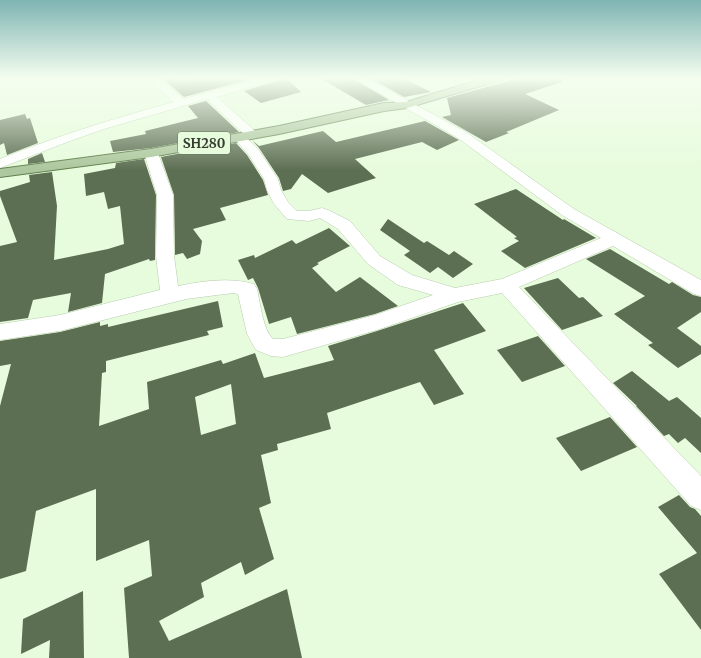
<svg xmlns="http://www.w3.org/2000/svg" width="701" height="658" viewBox="0 0 701 658" font-family="Merriweather,serif">
<style>
.building{fill:#5d6f53;fill-rule:evenodd}
.lines{fill:none;stroke-linecap:round;stroke-linejoin:round}
.street-casing{stroke:#b9cdae;stroke-width:1}
.primary-casing{stroke:#607f4d;stroke-width:2}
.street{fill:#fff;fill-rule:evenodd}
.primary{fill:#adc79e;fill-rule:evenodd}
.labels{text-anchor:middle;dominant-baseline:central;stroke-width:4;stroke-linejoin:round;paint-order:stroke}
.shield{fill:#e7fcdc;stroke:#6a7664;stroke-width:1}
.shield-label{font-size:13px;font-weight:bold;fill:#353d30}
</style>
<rect width="100%" height="100%" fill="#e7fcdc"/>
<!-- building -->
<g class="building">
<path d="M162 78H179L182 81 195 78H243L244 81 184 97Z"/>
<path d="M286 78 301 92 261 103 244 91Z"/>
<path d="M320 78H352L389 100 366 105Z"/>
<path d="M370 78H403L431 92 404 97Z"/>
<path d="M519 78H561L562 82 525 94 559 110 506 132 509 133 486 142 442 117 451 115 447 98Z"/>
<path d="M206 101 239 132 151 148 113 152 110 141 146 134 145 131 198 118 188 106Z"/>
<path d="M25 114 27 119 30 118 38 143 7 155 4 143 0 145V120Z"/>
<path d="M425 121 459 140 437 150 422 142 355 159 376 178 328 193 302 174 291 189 283 191 279 178 259 148 252 140 259 146 323 131 336 142Z"/>
<path d="M236 143 247 155 263 180 268 195 220 208 226 220 193 229 202 241 200 254 187 259 183 253 175 255 174 195 161 157Z"/>
<path d="M42 153 45 162 28 164V159Z"/>
<path d="M144 159 156 195 155 260 150 261 149 259 105 274 102 303 68 312 71 293 33 300 28 318 0 322V246L17 242 0 196V191L30 182 29 175 52 172 57 206 54 260 108 249 124 244 120 206 108 209 104 192 86 196 84 174 115 168 116 163Z"/>
<path d="M516 189 563 220 564 219 596 238 525 268 501 251 519 241 514 238 517 237 474 204Z"/>
<path d="M388 219 424 243 427 241 449 255 454 251 473 264 453 278 438 267 430 273 404 255 410 251 380 230Z"/>
<path d="M329 228 350 246 317 263 319 264 312 268 336 292 360 277 398 306 375 314 297 334 291 317 269 324 258 288 253 278 248 280 238 260 254 255 255 258 292 240 296 244Z"/>
<path d="M610 249 669 284 672 282 693 295 701 297V312L677 328 701 346V354L678 368 648 345 653 343 614 314 645 296 586 259Z"/>
<path d="M558 278 579 298 583 297 603 316 562 330 524 288Z"/>
<path d="M218 301 223 327 207 331 209 335 106 361V372L102 373 99 426 149 409 147 382 221 360 223 364 255 353 264 378 334 360 328 346 377 331 463 303 486 331 434 350 464 394 434 405 420 382 327 413 331 429 277 444 278 450 261 455 271 503 259 508 274 559 245 575 241 562 201 583 204 597 159 621 169 641 287 589 302 658H129L124 588 152 576 149 540 96 561V489L36 511 26 571 0 579V406L11 364 0 366V341L60 332 100 322V326L108 324V327ZM231 384 236 424 201 435 195 397Z"/>
<path d="M538 336 565 366 522 382 497 350Z"/>
<path d="M632 371 669 401 677 397 701 418V453L685 438 678 443 669 434 664 436 636 406H637L613 383Z"/>
<path d="M610 417 637 447 581 471 556 438Z"/>
<path d="M679 495 690 507 695 509 701 516V630L659 574 697 553 658 507Z"/>
<path d="M83 591 84 658H49L50 640 21 654 23 619Z"/>
</g>
<g class="lines">
<defs>
<g id="street">
<path d="M147 78H158L184 99 259 78H276L275 80 217 97 255 131 257 134 255 137H247L207 99 104 129 70 141 0 168V159C57 136 115 118 174 102Z"/>
<path d="M353 78H366L466 132 574 209 701 280V296L694 294 613 246 519 287 701 476V510L691 506 502 293 458 302 377 330 283 357 271 356 256 350 247 334 238 294 233 293 186 299 60 331 0 340V324L60 315 160 290 156 256 157 195 144 153 146 150H156L158 153 173 195 174 256 178 286C203 281 229 277 254 284L257 289C260 302 263 330 273 339H283L375 315 433 295 398 285 368 264 338 229 320 218 309 221 287 219 274 204 267 190 264 179 248 154 233 137 235 134H243L258 149 278 179 281 190 288 202 297 211H309L322 208 328 210 350 221 380 256 412 275 455 288 502 279 601 238 562 215 458 138Z"/>
</g>
<path id="primary" d="M485 78H502L501 80 407 108 384 111 279 134 151 157 0 177V169L151 149 279 126 384 103 406 102Z"/>
</defs>
<!-- street casing -->
<use href="#street" class="street-casing"/>
<!-- primary casing -->
<use href="#primary" class="primary-casing"/>
<!-- street -->
<use href="#street" class="street"/>
<!-- primary -->
<use href="#primary" class="primary"/>
</g>
<!-- sky -->
<linearGradient id="sky" x2="0" y2="1"><stop stop-color="#7fb4b2"/><stop offset="0.46" stop-color="#f4feef"/><stop offset="1" stop-color="#f4feef" stop-opacity="0"/></linearGradient>
<rect width="701" height="170" fill="url(#sky)"/>
<g class="labels">
<!-- shield labels -->
<rect class="shield" x="178" y="132" width="52" height="22" rx="3"/>
<g class="shield-label">
<text x="204" y="143">SH280</text>
</g>
</g>
</svg>
